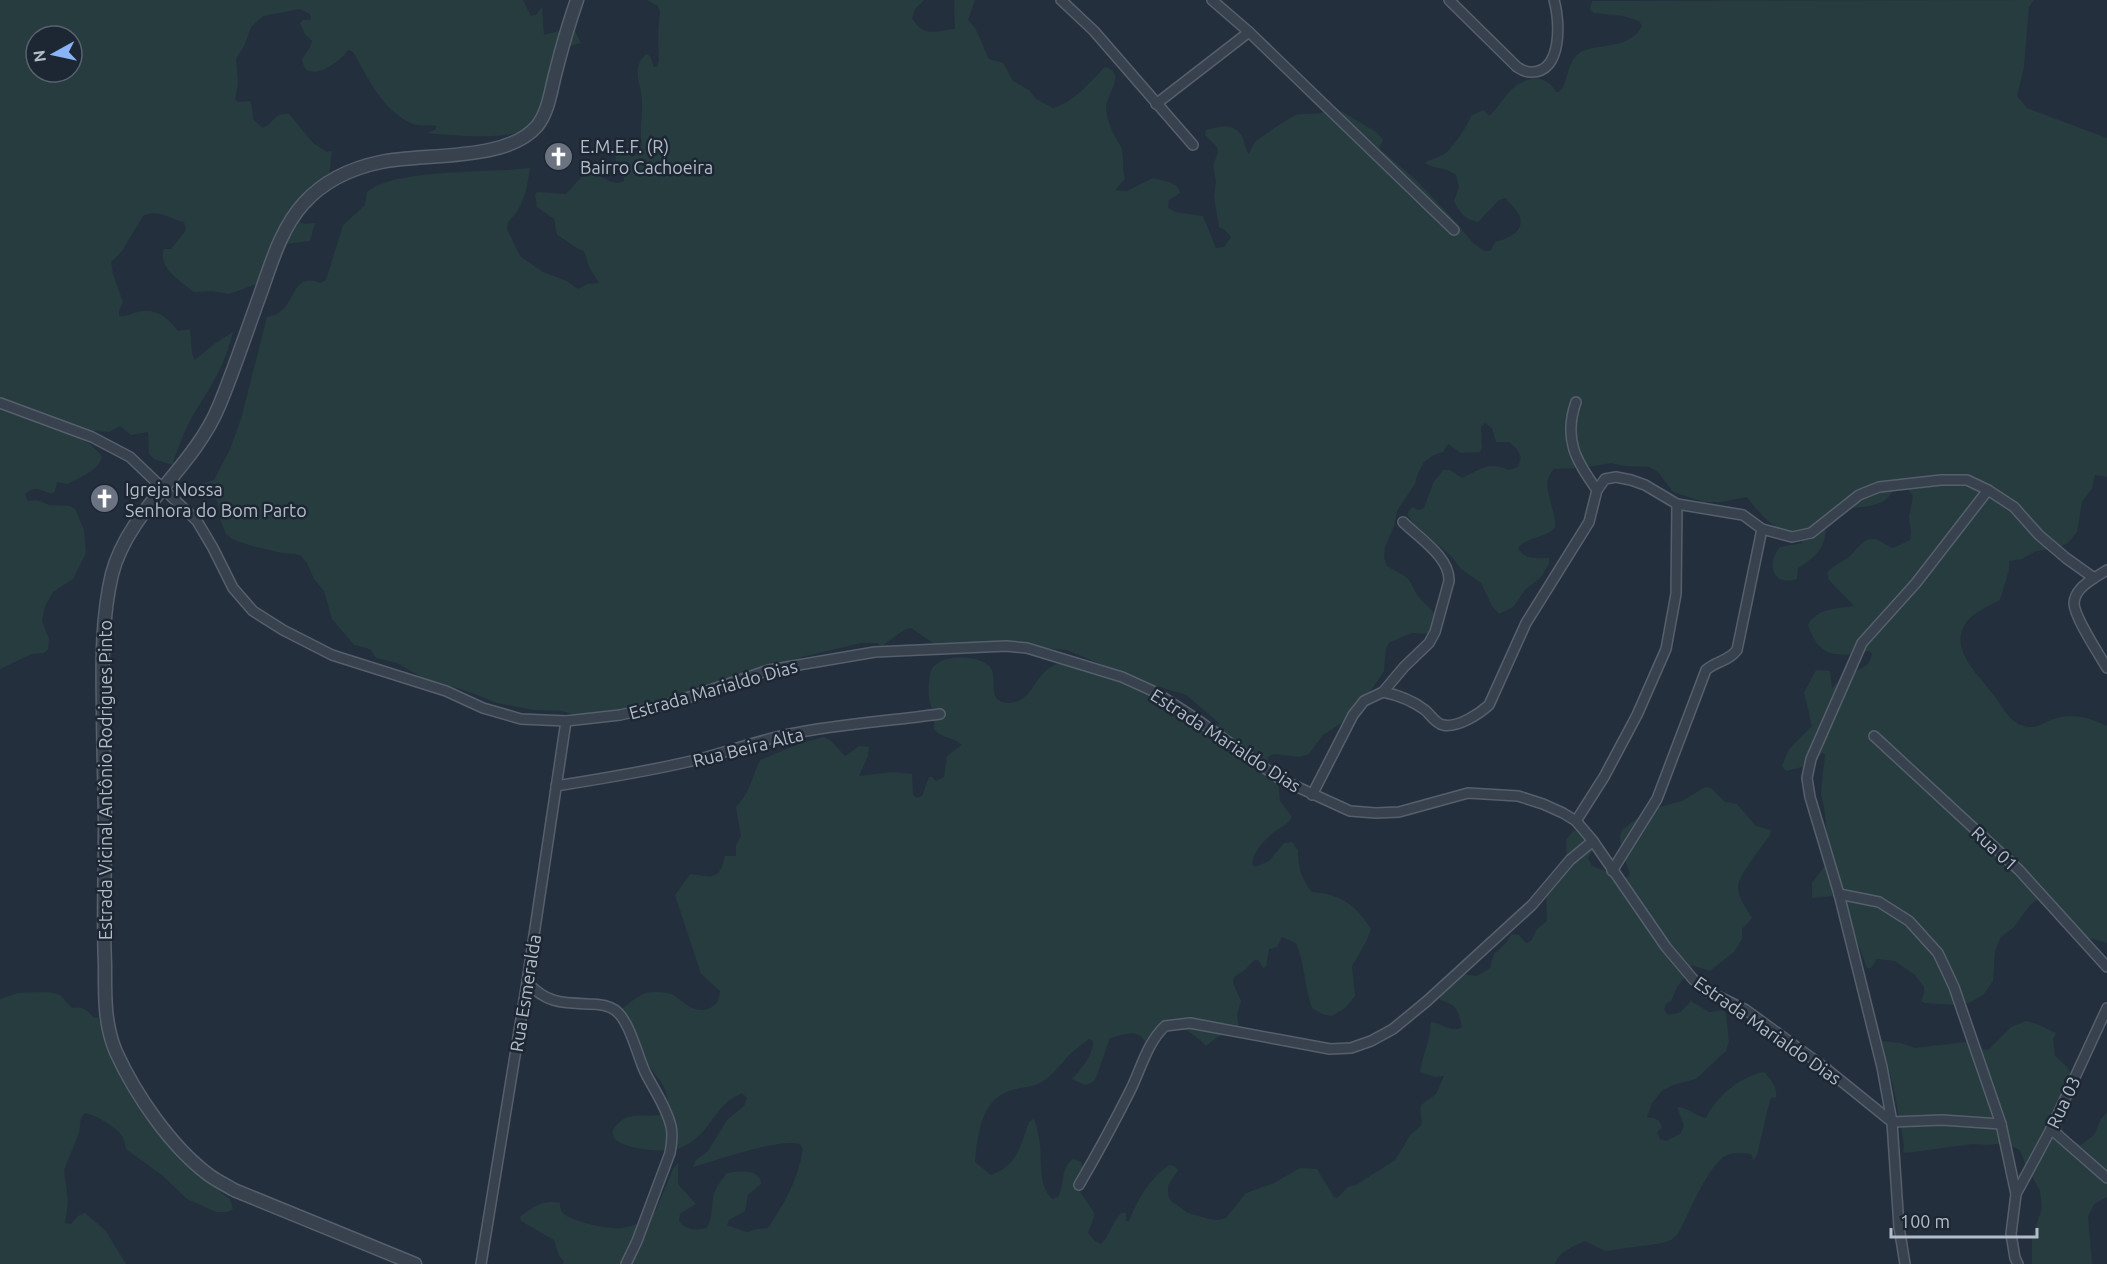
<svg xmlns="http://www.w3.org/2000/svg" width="2107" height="1264" viewBox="0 0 2107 1264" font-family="Ubuntu,sans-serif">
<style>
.green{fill:#263c3f;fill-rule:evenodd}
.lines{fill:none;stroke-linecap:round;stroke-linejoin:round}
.minor-casing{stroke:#565f6c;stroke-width:12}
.tertiary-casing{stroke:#565f6c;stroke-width:15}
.minor{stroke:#38414e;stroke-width:9}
.tertiary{stroke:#38414e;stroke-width:12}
.labels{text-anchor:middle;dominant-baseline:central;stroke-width:5;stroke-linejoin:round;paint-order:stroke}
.poi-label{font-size:18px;fill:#b4bcc9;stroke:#1d2633;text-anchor:start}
.street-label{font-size:18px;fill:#b4bcc9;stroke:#1d2633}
</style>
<rect width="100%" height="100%" fill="#242f3e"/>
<!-- green -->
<g class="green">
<path d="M0 0H523L531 16 536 15 542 7 544 35 570 28 575 31 581 43 566 47 558 52C552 70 540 117 525 129 508 141 447 135 427 133L436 129V126C429 124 421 127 413 124 382 111 369 79 353 52L348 50C339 64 305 86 302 59L310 47 312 41 305 34 300 23 303 20H311L310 14 300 9 263 16 251 27 245 44 236 59 238 84 235 99 238 102 250 101 252 107 253 119 262 128C273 125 274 112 289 114L313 143 327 152 332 151 328 185 318 196 312 207 304 212 300 218V222L304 224 315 223 310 241 285 244 271 274 257 284 229 294 212 291 194 292C181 282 157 267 164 249H171L186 230 184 222C170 219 157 208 143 216L122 251 111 262 113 274 123 302 119 311V316C127 317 131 313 138 312 156 307 168 318 178 331L190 329 192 354 195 360 214 344 233 332C224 367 213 383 195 412 186 426 180 444 174 459L173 465 154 459 149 454 148 432 131 435 120 426 109 432 88 430 80 439 90 444 102 456C100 470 79 478 67 484L57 482 55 491 52 494C41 490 34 485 25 494L28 501 37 500 50 505 70 506 75 509 84 530 86 553 73 579 53 592 45 606 42 621 49 639 48 649 44 653 32 654 0 669ZM36 36H72V72H36Z"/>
<path d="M647 0H924L915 9 912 18C924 38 935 31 955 29L954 0H975L968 20C979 30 982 45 989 59L1003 63 1013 81 1029 90 1036 99 1053 108C1074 102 1090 82 1105 67 1127 72 1107 94 1106 107 1106 116 1111 130 1116 138 1118 142 1122 147 1122 151 1124 160 1122 168 1125 179L1115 190 1127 191 1153 178C1163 181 1178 181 1180 193L1169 200 1168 208 1175 212 1203 216 1216 248 1224 247 1231 237 1225 230 1219 227 1214 197 1216 181 1213 166 1218 152 1217 147 1205 135 1206 130C1219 127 1233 122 1242 136 1245 142 1244 148 1249 154 1251 150 1253 144 1256 141 1259 138 1292 116 1296 115 1310 112 1319 117 1332 108 1345 112 1348 115 1359 122 1370 129 1375 129 1383 140L1379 148 1416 180 1454 220 1473 243 1484 251H1490L1495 242C1508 239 1528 230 1518 213 1515 208 1509 203 1505 198L1499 200 1478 222C1464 219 1460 213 1454 201L1459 187 1456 175C1444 166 1436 170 1425 163 1431 158 1441 158 1447 152 1457 141 1465 129 1472 115L1484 110 1489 116C1498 108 1503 98 1511 90 1526 76 1545 73 1556 92H1559C1569 82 1566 64 1578 54 1593 42 1630 51 1642 26L1639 21 1623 16 1594 13 1590 10 1592 1 2034 0 2029 7 2024 67 2017 96 2027 108 2107 138V477L2095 475 2092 489 2082 502 2077 532 2067 544 2053 549 2036 551 2022 559 2009 561V570L2000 600C1990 605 1977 611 1969 619 1945 646 1978 674 1993 694 2002 706 2009 722 2024 726 2037 730 2043 722 2054 719 2072 712 2091 718 2107 726V943L2089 938 2075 931 2044 896 2031 904 2013 928 2001 937 1995 951 1993 981 1984 994 1971 1002 1956 1005 1925 1003 1921 1001 1924 993V987L1915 975 1895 961 1877 959 1871 968H1867L1856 939 1846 901 1835 896 1812 898V883L1824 867 1828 852 1825 813 1821 794 1825 754 1822 753C1812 766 1802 767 1786 771L1782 766 1789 749 1812 726 1804 693 1816 670 1830 671 1832 688C1837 683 1842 678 1847 675 1858 669 1869 669 1872 654L1869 651C1838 657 1820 660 1808 625 1817 608 1836 609 1854 606L1829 580 1827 573C1834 564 1842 563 1850 556 1857 550 1862 539 1872 539 1879 538 1886 546 1893 548L1910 540 1911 532 1909 517 1913 496 1901 479 1898 480C1896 485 1894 490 1891 494 1881 509 1854 507 1838 509L1826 524C1826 547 1818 556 1798 568L1797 579C1772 587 1766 564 1780 547L1802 543V541C1776 528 1764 521 1747 497L1721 502H1704L1673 492 1658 472 1649 467 1625 466 1611 463 1582 468 1554 469C1538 485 1557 508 1555 528 1543 539 1528 536 1518 548 1525 560 1536 558 1549 558V563L1542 576 1525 590 1513 607 1499 614 1492 606 1481 583 1461 569 1451 556 1413 523 1407 514 1412 507 1418 510 1424 508 1433 483 1443 470H1450L1462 478C1481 469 1489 461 1509 470L1518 467 1521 457 1517 449 1509 442H1496L1492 428 1485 423 1481 427 1482 448 1480 452 1461 453 1448 444 1443 452 1434 455 1424 462 1418 473 1415 484 1397 511 1394 526 1385 547 1384 558 1387 566C1393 570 1403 574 1408 579 1412 583 1414 591 1418 596 1428 609 1448 617 1427 634L1412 633 1390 642 1386 648 1384 671 1364 701 1340 724 1323 735 1309 754 1300 757 1274 754 1269 756 1267 763 1278 782 1280 801 1292 817C1288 825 1280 827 1274 832 1264 840 1253 852 1252 864L1255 867 1269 861 1284 843 1292 842 1298 850C1298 868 1301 878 1312 892 1341 894 1356 905 1371 929L1367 940 1352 966 1355 996 1345 1008 1332 1016 1322 1014 1312 1008C1304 986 1305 964 1296 943L1282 937 1277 947 1269 949 1266 967 1263 968 1258 960H1254L1245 970 1234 977 1233 983 1241 1001 1237 1015 1239 1028 1237 1031 1217 1037 1206 1046C1196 1035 1186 1029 1172 1024L1149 1043H1146C1137 1027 1125 1035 1110 1038 1107 1045 1097 1078 1094 1081 1091 1083 1089 1084 1085 1085L1072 1079C1082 1068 1093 1055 1093 1041L1089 1039C1081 1045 1073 1051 1067 1057 1059 1067 1052 1076 1040 1083 1031 1088 1019 1087 1009 1091 980 1102 978 1135 975 1162L991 1175C1018 1165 1020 1147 1029 1122L1033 1119 1035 1121C1037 1129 1039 1137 1040 1145 1042 1163 1038 1184 1052 1199L1058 1197C1065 1185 1060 1168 1073 1159L1081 1162 1083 1168 1079 1190 1095 1214 1088 1233 1095 1241 1101 1244C1110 1235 1112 1223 1121 1213H1126V1221H1129C1138 1199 1149 1179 1169 1165L1174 1166 1178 1170 1168 1186V1195L1171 1201 1188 1213 1209 1219 1218 1220 1226 1218 1246 1193 1274 1183 1300 1168 1317 1169 1334 1197 1337 1198 1348 1187 1356 1185 1395 1160 1411 1134 1421 1126C1423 1118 1419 1113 1421 1105L1436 1094 1444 1076 1435 1077 1420 1072C1422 1055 1431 1040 1431 1022 1442 1023 1452 1034 1462 1027 1458 1011 1458 1005 1440 1000V993L1462 974 1477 976 1490 968 1494 954 1505 944 1512 934 1519 935 1526 943 1531 941 1537 929 1547 921C1546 895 1544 888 1567 873L1566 840 1573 831 1586 830 1598 838 1597 844 1588 858 1592 866 1625 878 1628 877 1630 874 1621 847 1620 836 1622 830 1648 810 1682 801 1705 787 1711 788 1725 802 1737 804 1756 826 1771 830 1770 835C1763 846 1738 875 1738 887 1738 898 1747 909 1752 918L1742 929V939L1734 952 1710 971 1691 965 1692 968 1677 987 1671 1001 1666 1004 1664 1009 1667 1014C1679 1016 1684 1009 1691 1001L1709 1012 1724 1010 1726 1014 1729 1041 1726 1051 1696 1079 1673 1085 1662 1091 1652 1103 1647 1117C1655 1118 1660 1119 1662 1128L1657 1132 1660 1139 1666 1141 1680 1134 1684 1126 1677 1107C1687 1107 1696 1116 1706 1118 1717 1096 1739 1077 1764 1072 1771 1080 1778 1087 1776 1098L1772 1097 1770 1100 1757 1155 1753 1161 1752 1155C1743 1151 1728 1152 1721 1159 1703 1177 1690 1211 1678 1234L1671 1240 1663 1243 1605 1251 1585 1241C1573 1247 1559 1251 1555 1264H563L564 1261 559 1256 554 1240 521 1221 520 1217C532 1207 544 1199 560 1203 560 1208 561 1212 565 1215 576 1222 609 1230 622 1228 630 1227 637 1223 646 1224L656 1210 673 1169 678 1163V1184L696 1204 680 1214 679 1221C686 1231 696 1230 707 1228 713 1217 711 1206 714 1194 716 1186 722 1180 727 1173 738 1171 761 1168 761 1184L748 1195 745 1211 729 1220 727 1225 747 1232 757 1229 768 1228C785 1203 798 1179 803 1149L800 1144C779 1138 717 1160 693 1167L696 1160 708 1151 727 1120 744 1106 747 1098 742 1093C737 1096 731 1098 726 1103 708 1121 704 1140 677 1149 661 1154 587 1147 622 1120 635 1111 655 1120 666 1112 668 1106 668 1099 666 1093 663 1081 652 1072 646 1061 636 1045 632 1026 619 1011 628 1005 637 995 647 993 653 991 665 992 671 994 684 1000 694 1017 712 1007 718 1003 719 999 720 991L701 974 675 895 690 874C714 877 719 881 725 856H736V845L741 836 736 807C750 793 752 777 760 760L801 743 824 737 831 741 845 756 859 746 869 747 868 756 859 776 894 772 912 774 913 795 917 798 922 796 929 777H932L936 781 944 777 947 756 962 745C952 736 942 739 934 729 935 716 931 709 929 697 928 690 929 681 930 674 934 653 977 653 990 667 999 678 985 703 1009 703 1036 702 1034 667 1062 663L1131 684 1213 724 1218 725 1219 723 1186 695 1146 683 1067 650 1011 646 960 650 936 645 911 628 904 630 882 646 877 643H861L802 657 757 672 749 682 677 708 679 705 624 714 579 716 562 711 534 710 497 703 464 690 423 678 397 663 376 658 370 649 354 645 332 619 324 591 314 579 307 563 301 556 296 554 282 553 252 546 232 539 226 534 221 522 218 503 210 490 202 484 214 480 230 449 241 419 267 317C298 314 288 270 320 283L326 280 343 225 365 205 367 192C395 168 491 173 530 168 527 189 524 207 508 222L507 229 520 256 543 272 567 281 578 289 587 284 599 283 589 267 584 251C574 248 567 240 557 235L554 219 537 207 535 195 537 192 565 194C572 190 576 181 582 177 598 167 609 189 624 181V178C612 168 615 157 619 144L622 143 627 153 632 157 636 155 642 145C639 127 643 119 642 102 642 84 630 69 646 54L650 56 654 67H657L659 60 658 33 660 12 658 6Z"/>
<path d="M48 992 60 995 72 1008C84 1006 87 1010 94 1018L98 1017 118 1067 165 1141 189 1167 230 1199 233 1209 227 1212H216L187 1199 163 1176 126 1149C125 1145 124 1139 122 1136 116 1127 94 1114 85 1113L81 1118 79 1133 64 1170 68 1201 65 1223 71 1224 78 1216 85 1213 105 1230 126 1264H0V999L17 993Z"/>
<path d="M2026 1021 2037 1024 2056 1033 2053 1039 2055 1056C2073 1070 2072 1075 2075 1097 2062 1113 2059 1119 2065 1138L2081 1145 2094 1135 2101 1119 2107 1112V1197L2094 1204 2088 1217 2092 1264H2032V1238L2042 1208 2040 1191 2025 1164 2020 1150 2005 1143 1988 1145 1973 1144 1905 1153 1903 1151 1904 1145 1895 1095 1882 1041 1901 1043 1915 1048 1974 1041 1981 1049 1988 1050 2011 1027Z"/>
</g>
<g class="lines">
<defs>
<g id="minor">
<path d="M1061 0 1094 31 1193 145"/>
<path d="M1212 0 1249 32 1454 230"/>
<path d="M1449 0 1517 67C1520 69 1526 72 1530 72 1563 74 1560 20 1554 0"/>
<path d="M1156 104 1249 32"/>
<path d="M0 403 92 437 130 457 197 521 213 548 233 588 253 611 283 630 332 655 446 691 483 708 521 719 566 721 620 715 669 704 769 670 875 652 1006 646 1027 648 1122 677 1155 692 1192 716 1280 779 1350 811 1376 813 1399 812 1468 793 1518 796 1543 804 1563 813 1576 821 1593 841 1666 947 1693 979 1707 991 1746 1010 1824 1067 1892 1122 1899 1227 1905 1264"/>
<path d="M1597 490 1605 479 1616 477 1631 480 1645 485 1677 504 1743 515 1762 529 1792 537 1811 533 1859 495 1879 487 1941 480H1967L1988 490 2014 507 2039 535 2066 558 2094 578 2107 570"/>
<path d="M1988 490 1916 583 1862 643 1811 759 1807 778 1810 797 1839 894 1882 1067 1892 1122 1942 1120 2001 1124"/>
<path d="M2094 578C2085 584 2075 591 2074 603 2074 617 2099 654 2107 668"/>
<path d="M1383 692C1398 695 1413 701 1425 710 1431 715 1435 723 1443 725 1458 728 1479 714 1489 705L1526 623 1589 522 1597 490C1576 461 1563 439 1576 402"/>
<path d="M1874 736 2019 870 2107 967"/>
<path d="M556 786C600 779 644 772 687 762 722 754 755 741 790 734 839 724 890 721 940 714"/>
<path d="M1312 795 1353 715 1364 701 1383 692 1404 667 1429 643 1435 632 1449 581C1450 557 1419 538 1403 522"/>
<path d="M1576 821 1604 777 1637 715 1666 649 1676 594 1677 504"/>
<path d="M1612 871 1657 799 1706 670C1716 661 1729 661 1737 650L1762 529"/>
<path d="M1839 894 1879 902 1909 921 1938 953 1954 987 2001 1124 2016 1194 2011 1234 2015 1258 2018 1264"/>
<path d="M527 982C546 1003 561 1003 589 1004 598 1004 608 1005 615 1010 630 1021 637 1055 645 1072 654 1090 666 1106 671 1126 673 1135 672 1143 670 1153L637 1241 626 1264"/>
<path d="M2051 1129 2107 1178"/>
<path d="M1079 1185C1097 1154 1114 1123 1130 1091 1141 1069 1147 1043 1165 1026L1190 1023 1330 1049 1351 1048 1371 1041 1393 1029 1427 1001 1532 905 1570 860 1593 841"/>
<path d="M2016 1194 2051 1129 2107 1008"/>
<path d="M481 1264 527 982 566 721"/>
</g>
<path id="tertiary" d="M415 1264 234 1190C226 1185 217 1181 209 1175 171 1147 135 1094 116 1052 104 1024 105 995 105 965 103 920 105 876 105 832 105 790 103 748 103 706 102 662 102 616 112 574 129 509 193 469 219 406 234 370 246 333 260 295 271 264 281 228 304 203 324 181 352 168 381 162 423 153 507 162 537 126 549 111 551 89 556 71 562 47 569 23 577 0"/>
</defs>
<!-- minor casing -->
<use href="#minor" class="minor-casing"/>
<!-- tertiary casing -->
<use href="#tertiary" class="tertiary-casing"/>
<!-- minor -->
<use href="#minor" class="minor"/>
<!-- tertiary -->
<use href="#tertiary" class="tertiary"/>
</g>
<!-- icons -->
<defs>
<symbol id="church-disc" viewBox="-11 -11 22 22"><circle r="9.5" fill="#6b7280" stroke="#1d2633"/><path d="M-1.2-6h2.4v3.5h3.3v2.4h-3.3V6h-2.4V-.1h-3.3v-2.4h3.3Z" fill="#fff"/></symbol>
</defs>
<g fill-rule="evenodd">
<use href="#church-disc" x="542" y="140" width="33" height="33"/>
<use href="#church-disc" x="88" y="482" width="33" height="33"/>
</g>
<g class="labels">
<!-- poi labels -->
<g class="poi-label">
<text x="580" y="146">E.M.E.F. (R)<tspan x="580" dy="21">Bairro Cachoeira</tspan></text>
<text x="125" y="489">Igreja Nossa<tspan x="125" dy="21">Senhora do Bom Parto</tspan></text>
</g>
<!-- street labels -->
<g class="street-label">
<text transform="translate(713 689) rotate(-16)">Estrada Marialdo Dias</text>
<text transform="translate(1226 740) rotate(33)">Estrada Marialdo Dias</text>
<text transform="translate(748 747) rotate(-14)">Rua Beira Alta</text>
<text transform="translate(105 780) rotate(-90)">Estrada Vicinal Antônio Rodrigues Pinto</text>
<text transform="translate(1995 848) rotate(43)">Rua 01</text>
<text transform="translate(525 993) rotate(-81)">Rua Esmeralda</text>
<text transform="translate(1768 1030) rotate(35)">Estrada Marialdo Dias</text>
<text transform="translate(2063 1102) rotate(-65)">Rua 03</text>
</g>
</g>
<!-- north arrow -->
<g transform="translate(54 54) rotate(262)"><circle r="28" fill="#1d2633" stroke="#59626f" stroke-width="1.5"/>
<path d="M0-4.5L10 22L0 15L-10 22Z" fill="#8ab4f8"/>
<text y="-9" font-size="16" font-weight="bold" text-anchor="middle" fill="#b4bcc9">N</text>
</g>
<!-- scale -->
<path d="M1891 1228v9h146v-9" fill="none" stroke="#b4bcc9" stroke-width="3"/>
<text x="1900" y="1228" font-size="18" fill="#b4bcc9" stroke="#1d2633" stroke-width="4.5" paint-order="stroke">100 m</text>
</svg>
